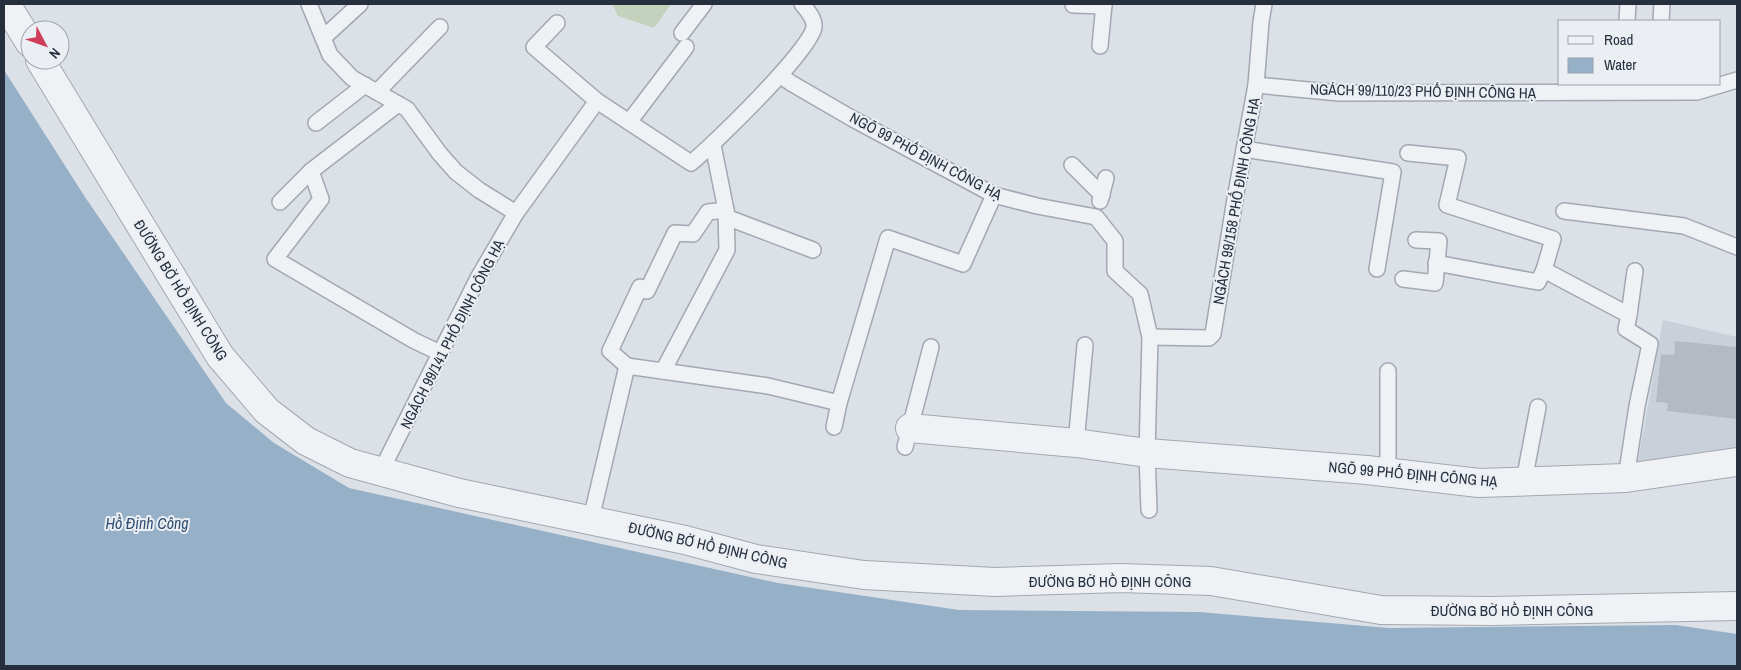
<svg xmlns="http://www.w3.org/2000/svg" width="1741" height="670" viewBox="0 0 1741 670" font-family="'Archivo Narrow',sans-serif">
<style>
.built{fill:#cad0d9}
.green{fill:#c3d1bd}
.water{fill:#96b0c7}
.building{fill:#b4bac3}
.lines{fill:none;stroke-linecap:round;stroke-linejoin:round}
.service-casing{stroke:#a2a8b1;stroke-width:18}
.minor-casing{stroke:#a2a8b1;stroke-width:30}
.service{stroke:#eff1f5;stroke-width:15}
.minor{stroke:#eff1f5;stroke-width:28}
.labels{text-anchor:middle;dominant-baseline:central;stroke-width:4;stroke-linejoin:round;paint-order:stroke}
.street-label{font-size:15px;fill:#262f3d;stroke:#ebeff4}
.water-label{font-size:16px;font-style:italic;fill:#304f71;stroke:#ebeff4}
</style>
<rect width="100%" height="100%" fill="#dce1e7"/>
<!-- built -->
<path class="built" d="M1663 320 1737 337V451L1637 468Z"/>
<!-- green -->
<path class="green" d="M612 4H671L654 28 618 16Z"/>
<!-- water -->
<path class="water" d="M4 70 85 197 226 403 274 443 349 488 778 583 959 610 1199 612 1389 628 1676 625 1737 634V666H4Z"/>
<!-- building -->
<path class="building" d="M1675 341 1737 347V419L1667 411 1668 403 1656 402 1661 354 1674 355Z"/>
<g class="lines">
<defs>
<g id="service">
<path d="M309 4 330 55 352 78 407 109 440 154 456 172 479 190 516 213"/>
<path d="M1073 5 1104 6"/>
<path d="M1627 21 1628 4"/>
<path d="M1661 21 1662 4"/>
<path d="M557 23 534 47 597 101"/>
<path d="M682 33 704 4"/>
<path d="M323 38 360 4"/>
<path d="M1100 46 1104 4"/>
<path d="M780 75 791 83 853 119 994 195 1037 206 1096 217 1115 241V271L1140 294 1150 337 1147 453 1149 510"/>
<path d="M1256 85 1339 93 1697 92 1737 80"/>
<path d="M377 92 440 27"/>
<path d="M398 104 311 171 321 199 275 259 413 340 440 353"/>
<path d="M629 122 686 47"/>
<path d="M316 123 365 85"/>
<path d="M1244 149 1393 172 1377 269"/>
<path d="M1408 153 1458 158 1447 205 1553 239 1544 270 1538 282 1436 263"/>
<path d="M1072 165 1102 195"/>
<path d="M1100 201 1106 178"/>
<path d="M280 202 311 171"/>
<path d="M1564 211 1684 226 1737 247"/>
<path d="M726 217 813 250"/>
<path d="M1544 270 1629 315 1626 329 1650 344 1637 406 1626 478"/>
<path d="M1403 279 1435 283 1439 241 1416 240"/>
<path d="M1629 315 1635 271"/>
<path d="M1150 337 1209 338 1213 334 1236 193 1256 85 1261 22 1264 4"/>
<path d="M627 366 610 351 640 287 647 291 675 233 693 234 708 212 726 210"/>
<path d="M663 371 727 250 726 210 713 145"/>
<path d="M834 427 839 403"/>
<path d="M1076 443 1085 345"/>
<path d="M905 447 931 347"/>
<path d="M381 471 478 278 516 213 597 101 691 163C713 145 811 50 814 27 815 19 807 10 802 4"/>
<path d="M1388 472V371"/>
<path d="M1524 481 1538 407"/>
<path d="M591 519 627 366 768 386 839 403 888 238 963 264 994 195"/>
</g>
<g id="minor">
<path d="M6 4 30 43"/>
<path d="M40 60 220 356 267 411 306 441 350 463 459 493 685 540 756 559 864 575 995 582 1121 578 1211 581 1381 610 1493 611 1737 606"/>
<path d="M910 428 1076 443 1147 453 1367 470 1479 483 1626 478 1737 462"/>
</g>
</defs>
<!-- service casing -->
<use href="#service" class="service-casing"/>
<!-- minor casing -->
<use href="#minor" class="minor-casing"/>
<!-- service -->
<use href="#service" class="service"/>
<!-- minor -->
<use href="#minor" class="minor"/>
</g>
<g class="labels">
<!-- street labels -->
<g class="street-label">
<text transform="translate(1423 91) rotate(1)">NGÁCH 99/110/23 PHỐ ĐỊNH CÔNG HẠ</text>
<text transform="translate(926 156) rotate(28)">NGÕ 99 PHỐ ĐỊNH CÔNG HẠ</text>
<text transform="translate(1236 201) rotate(-80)">NGÁCH 99/158 PHỐ ĐỊNH CÔNG HẠ</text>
<text transform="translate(181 290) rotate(58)">ĐƯỜNG BỜ HỒ ĐỊNH CÔNG</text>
<text transform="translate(452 334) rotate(-63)">NGÁCH 99/141 PHỐ ĐỊNH CÔNG HẠ</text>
<text transform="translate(1413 474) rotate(5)">NGÕ 99 PHỐ ĐỊNH CÔNG HẠ</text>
<text transform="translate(708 545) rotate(13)">ĐƯỜNG BỜ HỒ ĐỊNH CÔNG</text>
<text x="1110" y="581">ĐƯỜNG BỜ HỒ ĐỊNH CÔNG</text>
<text x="1512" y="610">ĐƯỜNG BỜ HỒ ĐỊNH CÔNG</text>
</g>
<!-- water labels -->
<g class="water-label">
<text x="147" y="523">Hồ Định Công</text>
</g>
</g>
<!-- border -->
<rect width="1741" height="670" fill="none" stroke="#262f3d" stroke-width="10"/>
<!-- legend -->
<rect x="1558" y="20" width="162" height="65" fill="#ebeff4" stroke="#9ca2ab"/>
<rect x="1568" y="36" width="25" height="8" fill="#eff1f5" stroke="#9ca2ab"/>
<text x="1604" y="45" font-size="15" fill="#262f3d">Road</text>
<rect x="1568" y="58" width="25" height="15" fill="#96b0c7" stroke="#9ca2ab"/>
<text x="1604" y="70" font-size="15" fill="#262f3d">Water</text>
<!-- north arrow -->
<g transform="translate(45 45) rotate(131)"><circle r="24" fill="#ebeff4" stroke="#9ca2ab"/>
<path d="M0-4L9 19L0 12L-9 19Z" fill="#ce3e58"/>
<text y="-8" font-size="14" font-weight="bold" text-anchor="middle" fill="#262f3d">N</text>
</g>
</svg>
